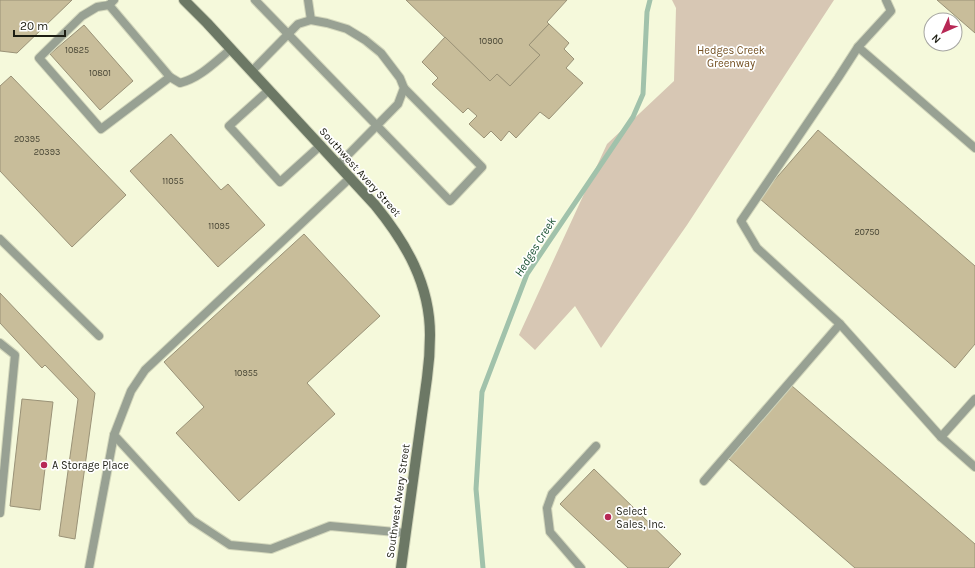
<svg xmlns="http://www.w3.org/2000/svg" width="975" height="568" viewBox="0 0 975 568" font-family="Karla,sans-serif">
<style>
.green{fill:#d7c7b4}
.lines{fill:none;stroke-linecap:round;stroke-linejoin:round}
.stream{stroke:#a1c2ab;stroke-width:5}
.building{fill:#c8bd9a;stroke:#9a9277}
.service-casing{stroke:#d2d6bb;stroke-width:10}
.secondary-casing{stroke:#d2d6bb;stroke-width:12}
.service{stroke:#98a193;stroke-width:8}
.secondary{stroke:#6c7865;stroke-width:10}
.poi-dot{fill:#b72855;stroke:#fff;stroke-width:1.5}
.labels{text-anchor:middle;dominant-baseline:central;stroke-width:3.5;stroke-linejoin:round;paint-order:stroke}
.number-label{font-size:9px;fill:#484635}
.park-label{font-size:11px;fill:#734f20;stroke:#fff}
.street-label{font-size:11px;fill:#1d1e13;stroke:#fff}
.poi-label{font-size:11px;fill:#1d1e13;stroke:#fff;text-anchor:start}
.water-label{font-size:12px;font-style:italic;fill:#1a5132;stroke:#fff}
</style>
<rect width="100%" height="100%" fill="#f5f9db"/>
<!-- green -->
<path class="green" d="M672 0H834L687 225 601 348 575 306 535 350 519 335 607 144 674 81 676 8Z"/>
<g class="lines">
<!-- stream -->
<path class="stream" d="M483 568 476 489 482 392 527 274 633 117 643 94 647 12 650 0"/>
</g>
<!-- building -->
<g class="building">
<path d="M0 0H72L17 53 0 51Z"/>
<path d="M406 0H567L547 22 549 24 529 45 540 55 510 86 497 74 490 81Z"/>
<path d="M937 0H975V33Z"/>
<path d="M549 24 569 43 564 49 574 59 566 68 583 83 549 119 540 112 516 138 509 131 501 141 491 131 484 138 469 124 477 116 468 108 463 113 432 84 438 78 422 62 445 37 490 81 497 74 510 86 540 55 529 45Z"/>
<path d="M84 25 133 81 100 110 50 54Z"/>
<path d="M11 76 126 195 72 247 0 171V86Z"/>
<path d="M818 130 975 266V344L955 368 759 198Z"/>
<path d="M171 134 221 190 228 184 265 225 218 267 130 171Z"/>
<path d="M304 234 380 316 307 383 335 414 239 501 176 433 204 407 164 362Z"/>
<path d="M0 293 95 393 75 539 59 536 78 399 45 365 42 368 0 323Z"/>
<path d="M792 386 975 544V568H855L729 459Z"/>
<path d="M22 399 53 402 40 510 10 506Z"/>
<path d="M594 469 681 554 668 568H628L560 504Z"/>
</g>
<g class="lines">
<defs>
<g id="service">
<path d="M114 0 109 5 97 7 82 16 39 58 101 129 170 77"/>
<path d="M255 0 450 201 482 167 404 88"/>
<path d="M308 0 311 20"/>
<path d="M886 0 891 11 858 47 838 78 741 221 757 248 840 324 941 437 975 467"/>
<path d="M109 5 170 77 180 83C200 78 215 62 231 49"/>
<path d="M858 47 975 148"/>
<path d="M252 71 298 24 311 20 327 23 347 29 365 40 381 53 400 78 404 88 398 104 338 165"/>
<path d="M269 90 229 126 280 182 321 145"/>
<path d="M351 177 145 370 131 391 114 435 192 520 230 545 271 549 330 526 406 533"/>
<path d="M0 239 99 336"/>
<path d="M0 343 15 355 0 513"/>
<path d="M941 437 975 399"/>
<path d="M704 481 840 324"/>
<path d="M89 568 114 435"/>
<path d="M581 568 550 532 547 508 552 494 596 446"/>
</g>
<path id="secondary" d="M184 0 207 23 375 205C406 243 430 284 430 335 430 350 429 364 427 378L401 568"/>
</defs>
<!-- service casing -->
<use href="#service" class="service-casing"/>
<!-- secondary casing -->
<use href="#secondary" class="secondary-casing"/>
<!-- service -->
<use href="#service" class="service"/>
<!-- secondary -->
<use href="#secondary" class="secondary"/>
</g>
<!-- markers -->
<g class="poi-dot">
<circle cx="44" cy="465" r="4"/>
<circle cx="608" cy="517" r="4"/>
</g>
<g class="labels">
<!-- number labels -->
<g class="number-label">
<text x="491" y="41">10900</text>
<text x="77" y="50">10825</text>
<text x="100" y="73">10801</text>
<text x="27" y="139">20395</text>
<text x="47" y="152">20393</text>
<text x="173" y="181">11055</text>
<text x="219" y="226">11095</text>
<text x="867" y="232">20750</text>
<text x="246" y="373">10955</text>
</g>
<!-- park labels -->
<g class="park-label">
<text x="731" y="50">Hedges Creek<tspan x="731" dy="13">Greenway</tspan></text>
</g>
<!-- street labels -->
<g class="street-label">
<text transform="translate(360 172) rotate(48)">Southwest Avery Street</text>
<text transform="translate(398 501) rotate(-82)">Southwest Avery Street</text>
</g>
<!-- poi labels -->
<g class="poi-label">
<text x="52" y="465">A Storage Place</text>
<text x="616" y="511">Select<tspan x="616" dy="13">Sales, Inc.</tspan></text>
</g>
<!-- water labels -->
<g class="water-label">
<text transform="translate(535 247) rotate(-58)">Hedges Creek</text>
</g>
</g>
<!-- north arrow -->
<g transform="translate(943 32) rotate(225)"><circle r="19" fill="#ffffff" stroke="#a5a5a1"/>
<path d="M0-3L7 15L0 10L-7 15Z" fill="#b72855"/>
<text y="-6" font-size="11" font-weight="bold" text-anchor="middle" fill="#1d1e13">N</text>
</g>
<!-- scale -->
<path d="M14 30v6h51v-6" fill="none" stroke="#1d1e13" stroke-width="2"/>
<text x="20" y="30" font-size="12" fill="#1d1e13" stroke="#ffffff" stroke-width="3" paint-order="stroke">20 m</text>
</svg>
